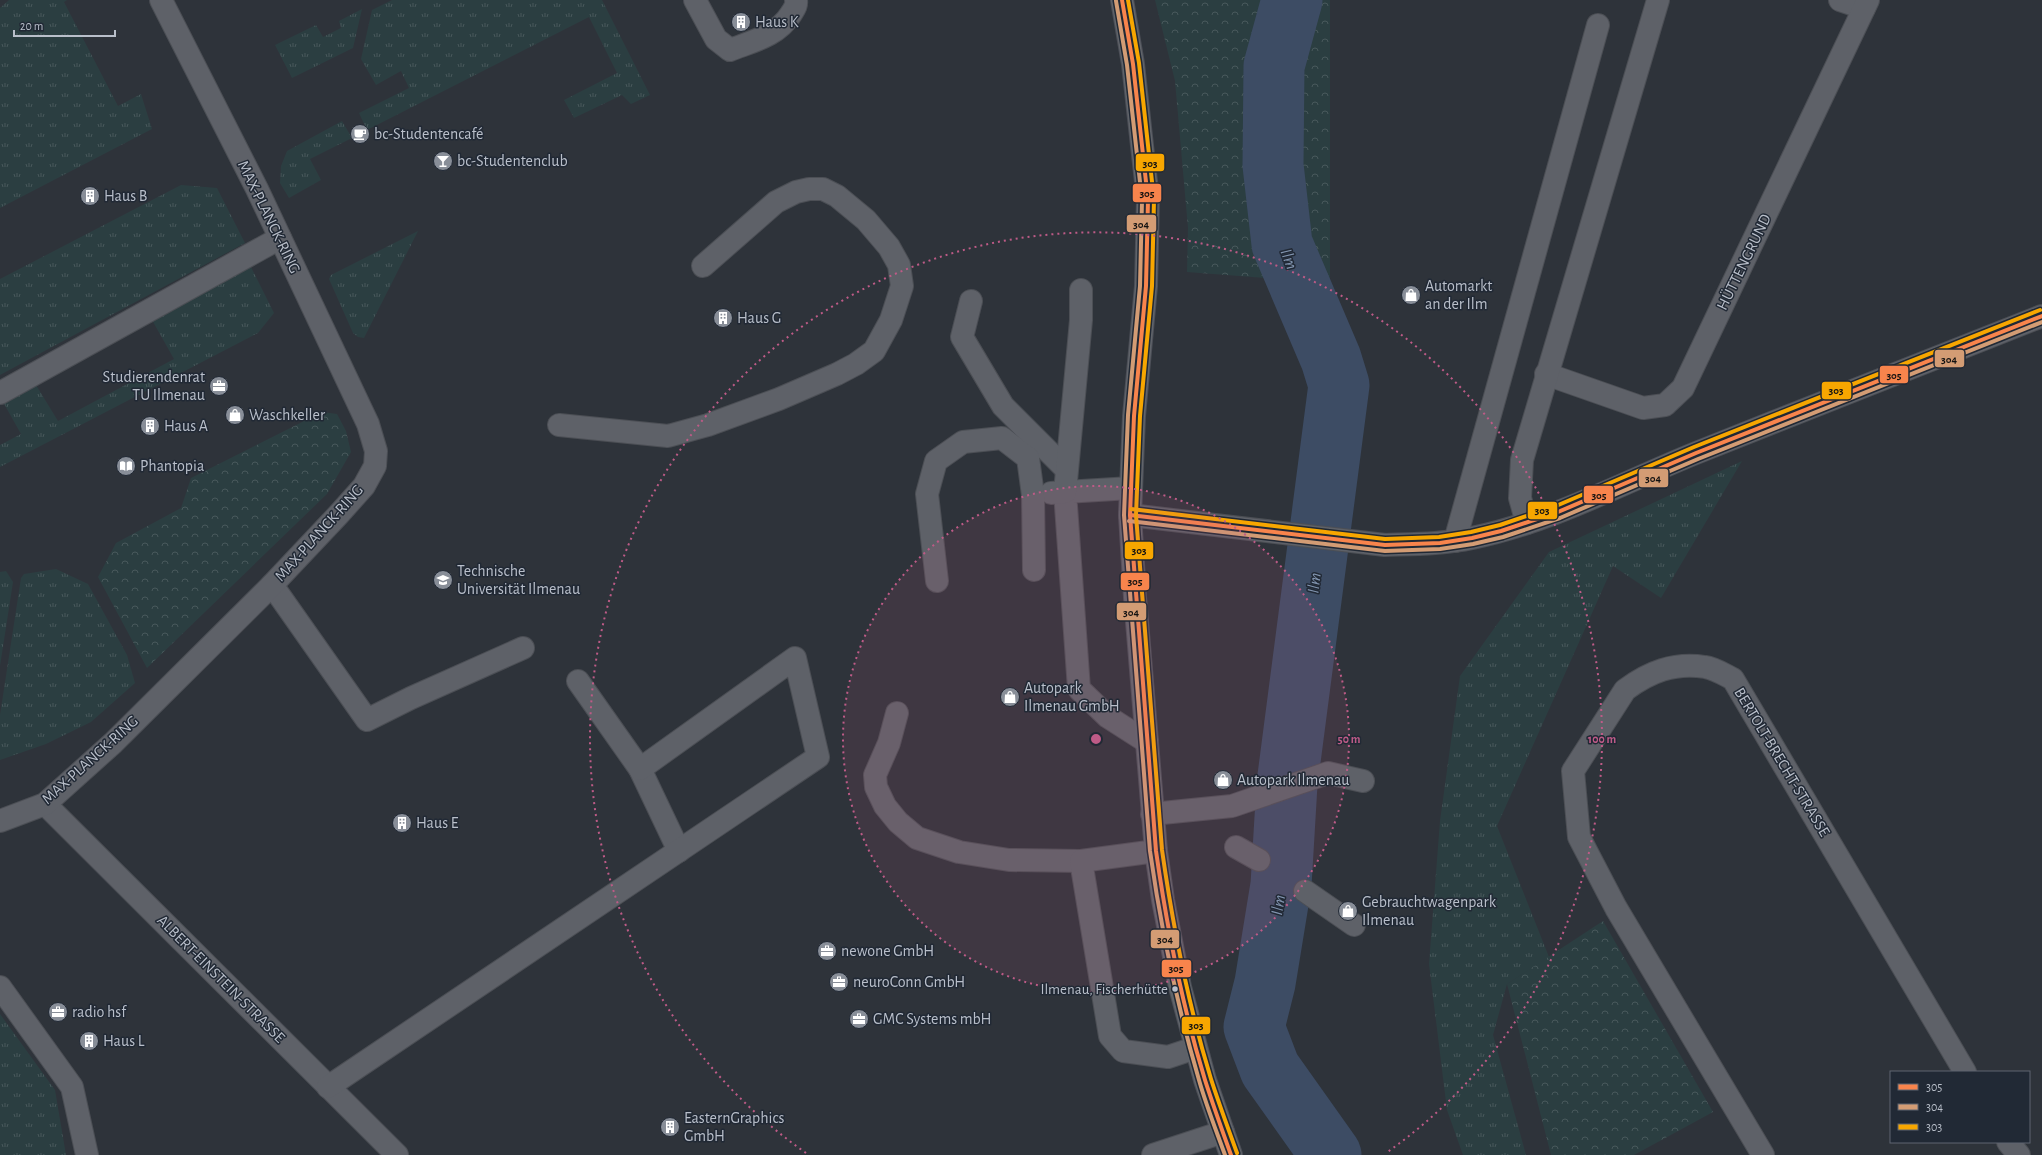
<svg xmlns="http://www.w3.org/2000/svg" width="2042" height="1155" viewBox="0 0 2042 1155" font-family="'Alegreya Sans',sans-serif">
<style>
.grass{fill:url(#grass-tufts)}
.forest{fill:url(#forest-crowns)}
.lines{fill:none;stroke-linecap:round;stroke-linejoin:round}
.river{stroke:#3d4c64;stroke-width:61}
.minor-casing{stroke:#4c4f55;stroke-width:24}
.major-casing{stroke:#4c4f57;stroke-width:24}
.minor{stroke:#5e6168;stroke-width:22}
.major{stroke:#60646a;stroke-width:22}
.bus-1-casing{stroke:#212935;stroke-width:7}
.bus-2-casing{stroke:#212935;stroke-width:7}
.bus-3-casing{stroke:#212935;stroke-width:7}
.bus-1{stroke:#f8844c;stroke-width:4}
.bus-2{stroke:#d39c74;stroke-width:4}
.bus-3{stroke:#f7a600;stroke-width:4}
.ring{fill:none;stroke:#be5b87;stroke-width:2;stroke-dasharray:2 4}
.bus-dot{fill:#b9bfca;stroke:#212935;stroke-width:1.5}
.labels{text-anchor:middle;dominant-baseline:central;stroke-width:3;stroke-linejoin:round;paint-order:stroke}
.bus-label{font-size:15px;fill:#b9bfca;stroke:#212935;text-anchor:end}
.poi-label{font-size:16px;fill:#b9bfca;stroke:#212935;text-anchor:start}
.street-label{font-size:16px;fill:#b9bfca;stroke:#212935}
.water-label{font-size:17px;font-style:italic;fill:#8295b0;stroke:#212935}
.centre{fill:#be5b87;stroke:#212935;stroke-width:2}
.ring-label{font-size:12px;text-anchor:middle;font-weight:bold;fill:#be5b87;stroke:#212935;stroke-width:3;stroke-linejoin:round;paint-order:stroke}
.line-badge{stroke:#212935;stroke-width:1.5}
.pale-badge-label{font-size:11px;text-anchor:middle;font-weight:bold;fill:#111}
</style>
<defs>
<pattern id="grass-tufts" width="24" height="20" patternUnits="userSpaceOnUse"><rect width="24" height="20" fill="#2b3e41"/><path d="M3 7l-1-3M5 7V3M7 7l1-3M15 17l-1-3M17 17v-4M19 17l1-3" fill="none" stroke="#48585b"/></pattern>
<pattern id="forest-crowns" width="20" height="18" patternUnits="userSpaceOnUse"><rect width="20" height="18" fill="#2b3e41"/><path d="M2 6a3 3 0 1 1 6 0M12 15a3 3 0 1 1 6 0" fill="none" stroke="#48585b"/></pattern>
</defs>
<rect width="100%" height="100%" fill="#2e333a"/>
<!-- grass -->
<g class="grass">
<path d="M9 0H67L64 2 118 106 141 94 152 129 0 208V8Z"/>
<path d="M392 0H602L650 95 631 104 622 95 574 118 564 100 617 73 589 17 367 130 359 113 409 88 401 71 376 85 361 59 372 10Z"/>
<path d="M362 9 353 48 292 78 275 45 316 25 323 37 341 28 339 21Z"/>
<path d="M342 121 352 138 310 159 321 180 289 198 280 183 281 166 287 151Z"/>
<path d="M181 185 217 188 245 243 0 375V279Z"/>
<path d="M418 231 364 338 358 337 353 333 329 279 331 275Z"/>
<path d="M250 265 274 313 258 333 0 467V445L21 434 3 402 36 385 58 421 174 359 152 320Z"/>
<path d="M1742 461 1661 598 1613 566 1497 826 1549 957 1507 984 1493 1035 1526 1155H1463L1447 1110 1429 964 1440 821 1460 676 1549 552Z"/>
<path d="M56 569 88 584 127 655 135 683 91 722 46 744 0 760V715L21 578 24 574Z"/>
<path d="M6 571 13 582 0 666V572Z"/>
<path d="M0 1014 55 1090 66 1155H0Z"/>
</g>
<!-- forest -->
<g class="forest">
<path d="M1155 0H1330V297L1279 279 1187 272 1188 228 1175 81Z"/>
<path d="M322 412 337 414 346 431 351 452 327 494 147 668 98 577 116 543 181 508 191 478Z"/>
<path d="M1603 921 1713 1112 1634 1155H1551L1507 984Z"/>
</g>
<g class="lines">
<!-- river -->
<path class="river" d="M1292 0 1274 66 1273 165 1282 244 1331 359 1339 385 1287 784 1281 885 1265 983 1254 1027 1270 1069 1331 1155"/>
<defs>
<g id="minor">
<path d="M695 0 716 39 730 50C753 41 777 36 791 14 794 9 797 6 796 0"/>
<path d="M1840 0 1864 8"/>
<path d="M971 301 962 337 1003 406 1066 469"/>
<path d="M1546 374 1643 408 1665 405 1683 388 1868 0"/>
<path d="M0 393 280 238"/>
<path d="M559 425 668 436 708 425 779 399 837 374 856 364 874 351 891 320 902 286 899 265 889 247 866 220 837 196 823 189H809L796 192 776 202 703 266"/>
<path d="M1131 488 1065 492 1079 689 1108 717 1147 742"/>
<path d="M1051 493 1065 492 1081 320V290"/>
<path d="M1130 515 1385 545C1414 544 1444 544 1472 538 1551 522 1622 483 1696 453 1811 407 1926 362 2042 316"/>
<path d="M1527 523 1520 498 1522 460 1658 0"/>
<path d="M1455 541 1598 25"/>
<path d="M937 581 927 494 936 461 963 442 1002 438 1028 458 1033 495 1034 570"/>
<path d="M272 585 367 720 411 698 523 648"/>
<path d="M897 713 889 743 875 775 876 787 885 806 898 822 917 838 959 852 1009 860 1081 861"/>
<path d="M640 769 679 851"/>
<path d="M45 804 397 1155"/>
<path d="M1152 814 1232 806 1328 773 1363 781"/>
<path d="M0 821 45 804 113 743 272 585 339 514 364 486 375 466 376 451 368 424 257 189 161 0"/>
<path d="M1236 847 1259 860"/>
<path d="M1156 851 1081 861 1110 1036 1123 1051 1168 1057 1195 1048"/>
<path d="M1305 891 1354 925"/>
<path d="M0 987 72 1087 87 1155"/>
<path d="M328 1087 818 757 795 658 640 769 578 681"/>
<path d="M2008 1142 2019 1155"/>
<path d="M1153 1155 1223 1132"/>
<path d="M1763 1155 1616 908 1579 837 1573 771 1625 690C1649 672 1674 662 1705 667 1714 668 1725 675 1733 679L1965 1072"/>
</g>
<path id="major" d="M1122 0 1133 64 1148 200 1146 286 1134 416 1130 515 1135 597 1156 851 1163 900 1180 987 1205 1080 1231 1155"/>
</defs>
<!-- minor casing -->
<use href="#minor" class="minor-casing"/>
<!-- major casing -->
<use href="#major" class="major-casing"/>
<!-- minor -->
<use href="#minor" class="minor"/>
<!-- major -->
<use href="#major" class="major"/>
<defs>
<g id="bus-1">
<path d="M1122 0 1133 64 1148 200 1146 286 1134 416 1130 515 1156 851C1167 928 1182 1005 1205 1080 1213 1105 1222 1130 1231 1155"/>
<path d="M1130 515 1385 545 1440 543 1472 538 1501 531 1558 512 1696 453 2042 316"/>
</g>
<g id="bus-2">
<path d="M1116 1 1127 65 1142 200 1140 286 1128 415 1124 515 1150 851C1161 929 1177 1005 1199 1080 1206 1105 1216 1130 1225 1155"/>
<path d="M1129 521 1385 551 1440 549 1473 544 1503 537 1560 518 1698 459 2042 322"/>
</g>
<g id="bus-3">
<path d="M1128 0 1139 63 1154 200 1152 286 1140 416 1136 515 1162 850C1173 927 1188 1004 1211 1079 1219 1104 1228 1128 1237 1153"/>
<path d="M1131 509 1385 539 1439 537 1471 532 1500 525 1556 506 1694 447 2040 310"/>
</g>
</defs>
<!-- bus-1 casing -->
<use href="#bus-1" class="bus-1-casing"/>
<!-- bus-2 casing -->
<use href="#bus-2" class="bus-2-casing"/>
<!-- bus-3 casing -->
<use href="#bus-3" class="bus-3-casing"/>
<!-- bus-1 -->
<use href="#bus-1" class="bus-1"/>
<!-- bus-2 -->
<use href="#bus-2" class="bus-2"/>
<!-- bus-3 -->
<use href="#bus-3" class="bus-3"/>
</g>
<!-- distance rings -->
<circle cx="1096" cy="739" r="253" fill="#be5b87" fill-opacity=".12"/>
<g class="ring">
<circle cx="1096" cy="739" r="253"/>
<path d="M806 1153A506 506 0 1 1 1386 1153"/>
</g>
<!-- icons -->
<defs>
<symbol id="building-disc" viewBox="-11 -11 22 22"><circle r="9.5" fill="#888e98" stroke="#212935"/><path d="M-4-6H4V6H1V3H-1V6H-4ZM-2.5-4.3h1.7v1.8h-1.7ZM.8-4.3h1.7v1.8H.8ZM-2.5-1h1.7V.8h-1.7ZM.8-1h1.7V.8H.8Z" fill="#fff"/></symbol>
<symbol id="cafe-disc" viewBox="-11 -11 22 22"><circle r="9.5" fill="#888e98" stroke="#212935"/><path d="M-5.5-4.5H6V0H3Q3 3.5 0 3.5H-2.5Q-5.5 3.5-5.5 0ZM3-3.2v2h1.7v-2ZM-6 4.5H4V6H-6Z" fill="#fff"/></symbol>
<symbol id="bar-disc" viewBox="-11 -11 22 22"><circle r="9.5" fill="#888e98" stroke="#212935"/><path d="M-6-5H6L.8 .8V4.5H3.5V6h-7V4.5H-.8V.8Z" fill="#fff"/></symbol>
<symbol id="shop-disc" viewBox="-11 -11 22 22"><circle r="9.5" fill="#888e98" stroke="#212935"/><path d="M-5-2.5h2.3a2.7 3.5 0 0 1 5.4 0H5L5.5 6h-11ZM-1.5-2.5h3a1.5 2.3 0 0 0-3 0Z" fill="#fff"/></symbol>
<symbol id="office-disc" viewBox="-11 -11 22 22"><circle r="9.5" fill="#888e98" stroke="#212935"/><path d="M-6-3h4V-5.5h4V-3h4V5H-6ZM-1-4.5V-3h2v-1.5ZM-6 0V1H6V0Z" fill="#fff"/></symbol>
<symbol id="library-disc" viewBox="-11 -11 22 22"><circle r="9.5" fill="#888e98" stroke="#212935"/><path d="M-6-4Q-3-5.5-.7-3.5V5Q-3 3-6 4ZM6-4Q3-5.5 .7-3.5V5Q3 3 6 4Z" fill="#fff"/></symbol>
<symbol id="university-disc" viewBox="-11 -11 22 22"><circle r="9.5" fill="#888e98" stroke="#212935"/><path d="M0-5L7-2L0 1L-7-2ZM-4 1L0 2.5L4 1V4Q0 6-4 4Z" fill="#fff"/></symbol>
</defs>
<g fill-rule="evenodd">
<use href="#building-disc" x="730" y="11" width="22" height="22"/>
<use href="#cafe-disc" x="349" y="123" width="22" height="22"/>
<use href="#bar-disc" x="432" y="150" width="22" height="22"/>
<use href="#building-disc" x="79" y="185" width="22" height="22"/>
<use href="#shop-disc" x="1400" y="284" width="22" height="22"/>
<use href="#building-disc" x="712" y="307" width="22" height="22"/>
<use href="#office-disc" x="208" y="375" width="22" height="22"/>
<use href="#shop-disc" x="224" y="404" width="22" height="22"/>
<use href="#building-disc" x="139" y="415" width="22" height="22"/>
<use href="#library-disc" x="115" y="455" width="22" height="22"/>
<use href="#university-disc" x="432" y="569" width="22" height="22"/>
<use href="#shop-disc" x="999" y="686" width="22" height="22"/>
<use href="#shop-disc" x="1212" y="769" width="22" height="22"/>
<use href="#building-disc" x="391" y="812" width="22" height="22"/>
<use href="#shop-disc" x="1337" y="900" width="22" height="22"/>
<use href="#office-disc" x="816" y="940" width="22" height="22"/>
<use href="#office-disc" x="828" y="971" width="22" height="22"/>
<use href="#office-disc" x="47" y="1001" width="22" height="22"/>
<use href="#office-disc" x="848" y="1008" width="22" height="22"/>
<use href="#building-disc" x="78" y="1030" width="22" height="22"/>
<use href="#building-disc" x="659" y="1116" width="22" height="22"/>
</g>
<!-- markers -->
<circle class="bus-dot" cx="1175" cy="989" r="3.5"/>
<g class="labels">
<!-- bus labels -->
<g class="bus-label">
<text x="1168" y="989">Ilmenau, Fischerhütte</text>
</g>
<!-- poi labels -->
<g class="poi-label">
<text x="755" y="22">Haus K</text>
<text x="374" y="134">bc-Studentencafé</text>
<text x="457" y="161">bc-Studentenclub</text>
<text x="104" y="196">Haus B</text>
<text x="1425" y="286">Automarkt<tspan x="1425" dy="18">an der Ilm</tspan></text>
<text x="737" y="318">Haus G</text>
<text x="205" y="377" text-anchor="end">Studierendenrat<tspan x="205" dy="18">TU Ilmenau</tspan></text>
<text x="249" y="415">Waschkeller</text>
<text x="164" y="426">Haus A</text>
<text x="140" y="466">Phantopia</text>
<text x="457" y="571">Technische<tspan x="457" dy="18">Universität Ilmenau</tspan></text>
<text x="1024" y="688">Autopark<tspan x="1024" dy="18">Ilmenau GmbH</tspan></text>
<text x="1237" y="780">Autopark Ilmenau</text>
<text x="416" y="823">Haus E</text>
<text x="1362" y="902">Gebrauchtwagenpark<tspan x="1362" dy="18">Ilmenau</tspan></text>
<text x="841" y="951">newone GmbH</text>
<text x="853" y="982">neuroConn GmbH</text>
<text x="72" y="1012">radio hsf</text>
<text x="873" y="1019">GMC Systems mbH</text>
<text x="103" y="1041">Haus L</text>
<text x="684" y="1118">EasternGraphics<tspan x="684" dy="18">GmbH</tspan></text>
</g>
<!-- street labels -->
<g class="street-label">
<text transform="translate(269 217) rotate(64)">MAX-PLANCK-RING</text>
<text transform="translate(1744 262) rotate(-64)">HÜTTENGRUND</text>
<text transform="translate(319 533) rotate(-48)">MAX-PLANCK-RING</text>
<text transform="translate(90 760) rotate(-42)">MAX-PLANCK-RING</text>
<text transform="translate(1782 762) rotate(59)">BERTOLT-BRECHT-STRASSE</text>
<text transform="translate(221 979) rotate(45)">ALBERT-EINSTEIN-STRASSE</text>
</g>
<!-- water labels -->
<g class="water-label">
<text transform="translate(1289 259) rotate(69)">Ilm</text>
<text transform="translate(1314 583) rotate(-83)">Ilm</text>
<text transform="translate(1278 905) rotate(-81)">Ilm</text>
</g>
</g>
<circle cx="1096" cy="739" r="6" class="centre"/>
<g class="ring-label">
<text x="1349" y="743">50 m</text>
<text x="1602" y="743">100 m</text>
</g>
<g class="line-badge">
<rect x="1135" y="153" width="30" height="19" rx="4" fill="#f7a600"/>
<rect x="1132" y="183" width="30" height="20" rx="4" fill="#f8844c"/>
<rect x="1126" y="214" width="31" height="19" rx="4" fill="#d39c74"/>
<rect x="1934" y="349" width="31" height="19" rx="4" fill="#d39c74"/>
<rect x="1879" y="365" width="30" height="19" rx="4" fill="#f8844c"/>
<rect x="1821" y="381" width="31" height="19" rx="4" fill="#f7a600"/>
<rect x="1638" y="468" width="31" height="20" rx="4" fill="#d39c74"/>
<rect x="1583" y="485" width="31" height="19" rx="4" fill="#f8844c"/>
<rect x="1527" y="501" width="31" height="19" rx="4" fill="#f7a600"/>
<rect x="1124" y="541" width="30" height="19" rx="4" fill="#f7a600"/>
<rect x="1120" y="572" width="30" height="19" rx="4" fill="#f8844c"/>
<rect x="1116" y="602" width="31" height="19" rx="4" fill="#d39c74"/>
<rect x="1150" y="929" width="30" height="20" rx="4" fill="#d39c74"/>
<rect x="1161" y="959" width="31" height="19" rx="4" fill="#f8844c"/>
<rect x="1181" y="1016" width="30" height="19" rx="4" fill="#f7a600"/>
</g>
<g class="pale-badge-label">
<text x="1150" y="167">303</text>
<text x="1147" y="197">305</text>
<text x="1141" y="228">304</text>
<text x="1949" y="363">304</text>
<text x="1894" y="379">305</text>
<text x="1836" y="394">303</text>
<text x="1653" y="482">304</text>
<text x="1599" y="499">305</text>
<text x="1542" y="514">303</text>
<text x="1139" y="554">303</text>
<text x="1135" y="585">305</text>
<text x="1131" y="616">304</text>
<text x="1165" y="943">304</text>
<text x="1176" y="972">305</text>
<text x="1196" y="1029">303</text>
</g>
<!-- legend -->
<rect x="1890" y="1071" width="140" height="72" fill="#212935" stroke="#5e6571"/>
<rect x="1898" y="1084" width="20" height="6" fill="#f8844c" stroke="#5e6571"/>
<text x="1926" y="1091" font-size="12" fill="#b9bfca">305</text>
<rect x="1898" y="1104" width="20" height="6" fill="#d39c74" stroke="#5e6571"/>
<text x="1926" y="1111" font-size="12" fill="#b9bfca">304</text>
<rect x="1898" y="1124" width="20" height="6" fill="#f7a600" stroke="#5e6571"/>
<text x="1926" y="1131" font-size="12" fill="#b9bfca">303</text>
<!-- scale -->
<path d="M14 30v6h101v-6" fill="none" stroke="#b9bfca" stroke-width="2"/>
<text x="20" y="30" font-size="12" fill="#b9bfca" stroke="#212935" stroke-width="3" paint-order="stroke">20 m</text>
</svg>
